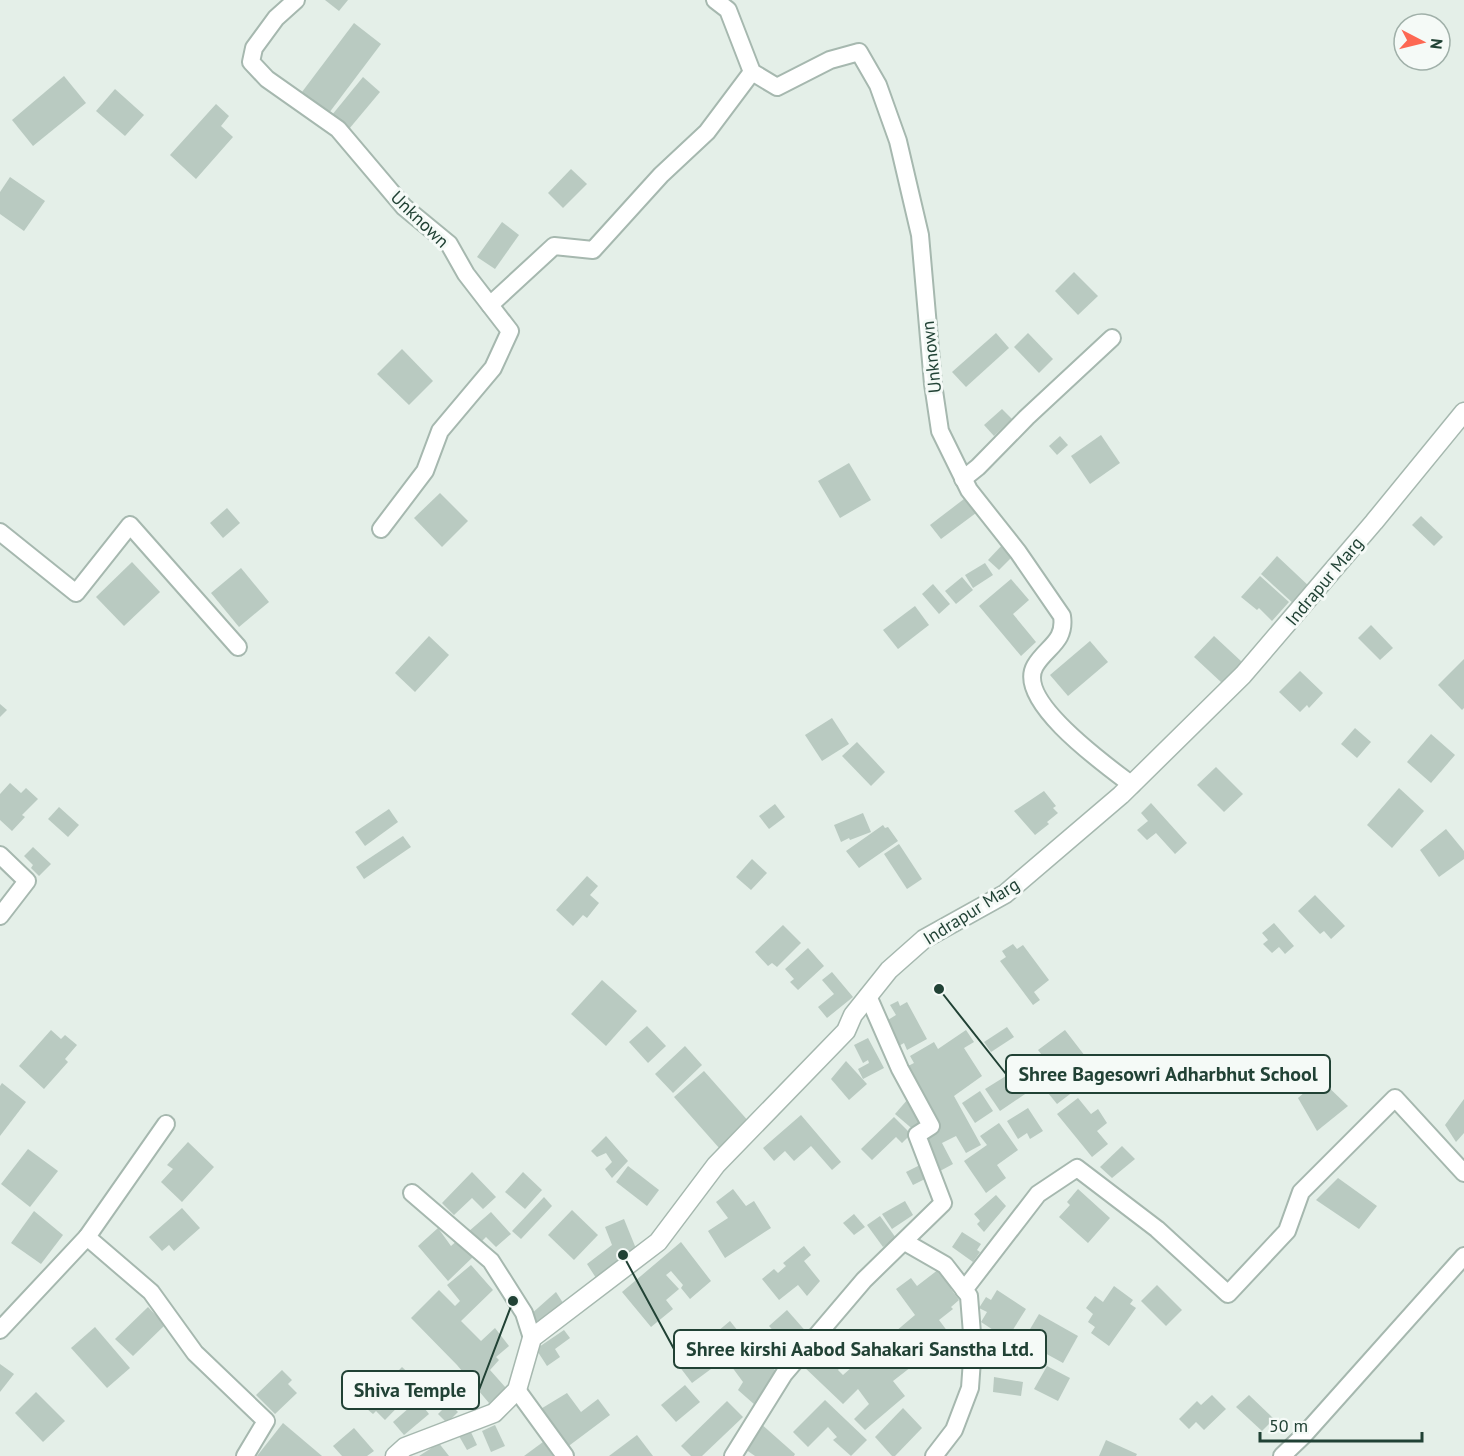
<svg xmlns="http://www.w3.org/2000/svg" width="1464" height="1456" viewBox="0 0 1464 1456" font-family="'PT Sans',sans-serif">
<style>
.building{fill:#b9cac1}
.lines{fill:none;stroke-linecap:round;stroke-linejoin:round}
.minor-casing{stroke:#a6b8af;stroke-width:20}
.tertiary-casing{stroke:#a6b8af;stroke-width:21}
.minor{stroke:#fff;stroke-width:16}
.tertiary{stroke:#fff;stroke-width:18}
.labels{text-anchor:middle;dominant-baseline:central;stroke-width:6;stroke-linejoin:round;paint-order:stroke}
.street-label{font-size:18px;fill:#214235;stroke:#f5faf7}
.leader{fill:none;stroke:#214235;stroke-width:2}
.callout-dot{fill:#214235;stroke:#f5faf7;stroke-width:2}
.callout{fill:#f5faf7;stroke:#214235;stroke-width:2}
.callout-label{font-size:20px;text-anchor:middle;font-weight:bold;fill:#214235}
</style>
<rect width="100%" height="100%" fill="#e4efe8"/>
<!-- building -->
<g class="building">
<path d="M325 0H348L339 11Z"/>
<path d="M354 23 381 44 329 113 302 92Z"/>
<path d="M64 76 86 103 33 146 12 120Z"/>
<path d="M363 77 380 92 349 129 332 115Z"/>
<path d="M115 89 144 115 125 136 96 111Z"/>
<path d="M216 104 229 116 221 126 233 137 196 179 170 155Z"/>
<path d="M571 169 587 184 563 208 548 193Z"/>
<path d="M10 177 45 201 24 231 0 214V192Z"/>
<path d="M502 222 519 235 495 269 477 257Z"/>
<path d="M1074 272 1098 296 1078 315 1055 291Z"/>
<path d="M996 333 1009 348 966 387 952 372Z"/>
<path d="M1028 333 1053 359 1039 373 1014 347Z"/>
<path d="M402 349 433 381 409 405 377 374Z"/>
<path d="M1002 409 1012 419 994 436 984 425Z"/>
<path d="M1101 435 1120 463 1090 484 1071 456Z"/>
<path d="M1060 436 1068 445 1057 455 1049 446Z"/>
<path d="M849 463 871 500 840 518 818 481Z"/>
<path d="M440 493 468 521 442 547 414 518Z"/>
<path d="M964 499 976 513 941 539 930 525Z"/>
<path d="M227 508 240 523 223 538 210 523Z"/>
<path d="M1421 516 1443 537 1434 546 1412 525Z"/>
<path d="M1004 543 1015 554 999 570 988 560Z"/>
<path d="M1277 556 1311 588 1295 605 1261 574Z"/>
<path d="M132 562 160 592 124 626 96 597Z"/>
<path d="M985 563 993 575 973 588 965 575Z"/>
<path d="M241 568 269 602 239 627 211 593Z"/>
<path d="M1260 576 1289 602 1272 621 1259 608 1257 610 1241 597Z"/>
<path d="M962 577 973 590 956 604 945 591Z"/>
<path d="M1011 579 1029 600 1013 614 1036 642 1021 656 979 606Z"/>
<path d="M933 584 950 604 939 614 922 594Z"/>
<path d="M915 606 929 625 898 649 883 630Z"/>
<path d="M1371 625 1393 648 1380 660 1358 638Z"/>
<path d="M429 636 449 655 415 692 395 673Z"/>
<path d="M1214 636 1242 662 1222 683 1194 657Z"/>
<path d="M1090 641 1108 662 1068 696 1050 675Z"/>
<path d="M1464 659V708L1462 710 1438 685Z"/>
<path d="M1300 671 1323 693 1309 708 1307 705 1300 712 1279 692Z"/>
<path d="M0 704 7 710 0 717Z"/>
<path d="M832 718 849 744 822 761 805 735Z"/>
<path d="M1355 728 1371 742 1357 758 1341 744Z"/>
<path d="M1431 734 1455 755 1431 783 1407 762Z"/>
<path d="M857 742 885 772 871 786 842 756Z"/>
<path d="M1216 767 1243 794 1224 812 1197 785Z"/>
<path d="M10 783 21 793 26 788 38 799 22 815 25 817 12 831 0 820V794Z"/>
<path d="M1399 788 1424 811 1392 848 1367 825Z"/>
<path d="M1044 791 1056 806 1053 808 1058 813 1047 822 1049 824 1035 835 1014 811Z"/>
<path d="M1151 803 1187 843 1175 854 1156 833 1147 840 1137 830 1148 821 1141 813Z"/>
<path d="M775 804 785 817 769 829 759 816Z"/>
<path d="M59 807 79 825 68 837 48 819Z"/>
<path d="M389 809 398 822 365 846 355 832Z"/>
<path d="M863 813 871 832 850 840 849 838 841 842 834 825Z"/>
<path d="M883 825 885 828 888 827 898 841 859 868 846 851Z"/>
<path d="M1446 829 1464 851V859L1439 877 1420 850Z"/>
<path d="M403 836 411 847 364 879 356 867Z"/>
<path d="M899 844 922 879 907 889 884 854Z"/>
<path d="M33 847 51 864 39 876 31 868 33 865 24 856Z"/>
<path d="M752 859 767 873 751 890 736 877Z"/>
<path d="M587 876 598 886 590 895 599 903 587 918 583 915 573 926 556 910Z"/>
<path d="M1315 895 1345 926 1331 939 1324 931 1320 934 1298 911Z"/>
<path d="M1274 923 1294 946 1285 954 1279 947 1272 953 1263 944 1268 940 1262 933Z"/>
<path d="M783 925 801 943 777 967 772 963 768 966 755 952Z"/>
<path d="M1013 944 1017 949 1023 945 1049 980 1034 992 1040 1000 1033 1005 1000 961 1006 957 1002 951Z"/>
<path d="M808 948 824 966 798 990 790 982 794 979 785 969Z"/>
<path d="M832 972 853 997 827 1018 818 1007 834 994 822 980Z"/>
<path d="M602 980 637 1011 606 1046 571 1014Z"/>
<path d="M898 1001 900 1006 907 1002 927 1039 907 1050 904 1043 897 1047 883 1023 896 1015 890 1005Z"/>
<path d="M647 1026 666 1046 648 1063 629 1042Z"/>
<path d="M1007 1027 1014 1037 991 1052 984 1042Z"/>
<path d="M51 1030 61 1039 65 1035 77 1045 65 1059 68 1062 44 1089 19 1066Z"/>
<path d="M966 1030 974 1042 964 1048 982 1076 954 1096 981 1145 966 1153 956 1136 942 1143 953 1164 940 1171 922 1137 937 1129 908 1066 914 1063 910 1056 934 1042 938 1049Z"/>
<path d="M1065 1030 1085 1056 1095 1075 1057 1104 1044 1088 1059 1077 1038 1050Z"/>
<path d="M868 1038 884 1068 863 1079 858 1069 869 1063 868 1060 863 1063 854 1045Z"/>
<path d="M685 1046 702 1065 673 1093 655 1074Z"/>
<path d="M846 1061 867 1084 849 1100 831 1079Z"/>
<path d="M704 1071 750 1123 720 1149 674 1097Z"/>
<path d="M1014 1071 1028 1092 1000 1111 985 1089Z"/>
<path d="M1320 1079 1348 1106 1317 1131 1298 1098Z"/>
<path d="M2 1083 26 1102 0 1136V1086Z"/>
<path d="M980 1091 993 1111 975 1123 962 1103Z"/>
<path d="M1078 1098 1091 1114 1098 1109 1107 1123 1097 1131 1108 1144 1092 1157 1057 1114Z"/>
<path d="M908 1099 925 1121 916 1132 895 1114Z"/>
<path d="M1464 1099V1133L1456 1142 1445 1125Z"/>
<path d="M1028 1108 1043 1131 1030 1139 1027 1133 1018 1139 1007 1121Z"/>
<path d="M801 1115 841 1162 832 1170 811 1146 794 1161 785 1151 774 1161 763 1148Z"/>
<path d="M894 1117 911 1134 902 1143 896 1137 872 1160 861 1149Z"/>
<path d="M999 1123 1018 1150 997 1165 1006 1178 986 1193 964 1161 987 1145 980 1136Z"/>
<path d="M606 1136 628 1161 612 1178 605 1169 612 1162 606 1153 597 1157 591 1151Z"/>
<path d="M188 1142 214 1167 182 1202 161 1182 173 1169 167 1165Z"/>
<path d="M1122 1146 1135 1159 1112 1178 1100 1167Z"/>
<path d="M28 1149 58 1171 30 1207 1 1184Z"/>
<path d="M920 1165 927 1178 913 1185 906 1172Z"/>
<path d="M628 1166 659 1190 647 1206 616 1182Z"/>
<path d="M472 1172 496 1197 483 1209 472 1198 454 1215 442 1203Z"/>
<path d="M523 1172 542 1190 525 1209 505 1192Z"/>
<path d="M1338 1178 1377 1206 1359 1229 1316 1200Z"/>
<path d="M733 1189 746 1206 754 1201 771 1228 725 1258 708 1231 728 1218 716 1202Z"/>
<path d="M1078 1189 1110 1218 1088 1243 1059 1217 1070 1205 1067 1202Z"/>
<path d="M996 1195 1006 1206 984 1232 977 1224 980 1221 974 1214Z"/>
<path d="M544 1197 552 1206 521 1239 512 1231Z"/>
<path d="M905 1201 913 1215 892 1229 882 1214Z"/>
<path d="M182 1208 200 1228 174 1251 169 1245 162 1251 149 1237Z"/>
<path d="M572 1210 598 1235 574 1260 548 1235Z"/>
<path d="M34 1211 63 1235 41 1264 11 1243Z"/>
<path d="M491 1212 511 1234 496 1247 486 1237 479 1244 468 1232Z"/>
<path d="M854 1214 865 1227 854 1235 843 1223Z"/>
<path d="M880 1216 896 1238 883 1247 867 1225Z"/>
<path d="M624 1219 637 1251 598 1281 587 1264 612 1245 605 1227Z"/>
<path d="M438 1228 451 1246 460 1238 475 1255 448 1281 418 1246Z"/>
<path d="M962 1232 981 1244 977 1250 980 1252 973 1262 952 1247Z"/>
<path d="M681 1242 711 1281 690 1299 681 1288 683 1285 671 1271 666 1275 679 1289 666 1300 673 1309 651 1327 622 1292Z"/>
<path d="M804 1246 811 1255 804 1261 820 1281 807 1296 798 1285 779 1300 762 1279 774 1269 778 1273 786 1266 783 1263Z"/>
<path d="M471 1265 493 1290 461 1321 481 1341 495 1328 509 1346 496 1357 499 1360 490 1370 506 1388 489 1403 457 1365 411 1318 439 1290 455 1306 460 1301 447 1285Z"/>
<path d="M943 1266 956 1284 951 1289 959 1300 951 1307 953 1309 939 1320 951 1336 955 1333 968 1351 945 1369 932 1351 917 1362 895 1332 915 1315 896 1289 911 1278 917 1286Z"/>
<path d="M1157 1285 1182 1310 1166 1326 1141 1301Z"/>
<path d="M1114 1286 1133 1300 1130 1304 1136 1308 1109 1346 1091 1333 1095 1327 1088 1322 1093 1314 1086 1308 1095 1296 1103 1302Z"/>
<path d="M997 1290 1026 1309 1007 1339 981 1322 987 1312 979 1308 986 1297 991 1300Z"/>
<path d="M556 1292 565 1306 541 1325 530 1315Z"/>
<path d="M148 1307 165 1325 133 1356 115 1339Z"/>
<path d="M787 1310 809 1335 792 1351 769 1326Z"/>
<path d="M1039 1314 1078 1336 1063 1363 1023 1341Z"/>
<path d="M730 1321 750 1346 776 1371 755 1405 738 1390 743 1382 729 1363 725 1367 705 1342Z"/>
<path d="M95 1327 130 1368 107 1388 71 1348Z"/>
<path d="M564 1330 570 1338 555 1349 560 1357 547 1366 536 1349Z"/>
<path d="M817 1345 841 1366 838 1370 843 1375 869 1352 876 1361 887 1351 896 1360 904 1355 911 1367 893 1381 905 1396 865 1430 854 1419 869 1404 858 1389 843 1404 802 1365Z"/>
<path d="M698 1351 711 1369 692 1383 679 1366Z"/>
<path d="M0 1364 14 1374 0 1392Z"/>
<path d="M1047 1366 1070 1378 1058 1401 1034 1389Z"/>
<path d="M402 1367 420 1384 385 1420 376 1411 373 1414 367 1409 371 1404 368 1402Z"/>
<path d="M282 1370 292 1380 288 1384 297 1393 275 1414 256 1395Z"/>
<path d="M994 1377 1023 1382 1021 1396 993 1392Z"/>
<path d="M685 1385 700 1402 676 1422 661 1405Z"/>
<path d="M36 1392 65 1421 43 1442 15 1413Z"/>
<path d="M567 1393 581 1412 598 1399 610 1415 566 1448 539 1410Z"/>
<path d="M1212 1395 1226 1409 1204 1430 1196 1422 1189 1429 1179 1419 1197 1401 1201 1405Z"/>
<path d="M1249 1395 1274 1419 1262 1431 1236 1407Z"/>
<path d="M418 1400 429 1414 404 1435 393 1422Z"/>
<path d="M825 1400 867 1440 851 1456 833 1440 837 1437 828 1427 808 1447 793 1432Z"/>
<path d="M727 1401 743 1417 702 1456H691L681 1446Z"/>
<path d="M449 1403 458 1412 447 1423 438 1414Z"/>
<path d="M903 1408 922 1428 895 1456H892L875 1437Z"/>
<path d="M759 1422 795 1454 794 1456H755L742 1447Z"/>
<path d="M283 1423 322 1456H257Z"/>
<path d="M495 1425 505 1446 491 1452 482 1431Z"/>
<path d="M354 1428 374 1451 367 1456H342L333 1446Z"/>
<path d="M470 1430 477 1445 467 1450 459 1436Z"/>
<path d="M637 1435 653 1456H609Z"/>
<path d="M1106 1440 1137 1454 1136 1456H1099Z"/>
<path d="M438 1442 449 1456H419L430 1449Z"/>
<path d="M543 1442 553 1456H524Z"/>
</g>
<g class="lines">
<defs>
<g id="minor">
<path d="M296 0 276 18 254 48 251 62 267 79 338 129 404 207 449 244 466 274 510 331 493 368 440 431 425 471 381 529"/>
<path d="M715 0 728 10 752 72 777 87 830 60 859 52 878 85 898 141 920 235 933 384 940 431 969 490 1018 552 1062 616C1066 642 1046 647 1035 666 1015 701 1107 766 1132 785"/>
<path d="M490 305 554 246 593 250 661 175 707 132 752 72"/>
<path d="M963 479 978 467 1027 417 1112 338"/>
<path d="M0 532 76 593 130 525 238 647"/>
<path d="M0 855 27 881 0 916"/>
<path d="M412 1193 491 1261 524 1313 532 1338"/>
<path d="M87 1237 166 1124"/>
<path d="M905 1242 945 1265 969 1296 973 1346 970 1388 954 1430 934 1456"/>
<path d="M964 1290 1038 1194 1077 1168 1157 1229 1228 1294 1287 1231 1301 1192 1395 1098 1464 1173"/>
<path d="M0 1330 87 1237 151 1292 195 1353 266 1421 245 1456"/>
<path d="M517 1390 565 1456"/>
<path d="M733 1456 784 1374 864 1280 943 1203 917 1135 931 1126 900 1069 868 996"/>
<path d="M1282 1456 1304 1435 1464 1256"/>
</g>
<path id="tertiary" d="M395 1456 405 1447 494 1413 517 1390 532 1338 658 1242 716 1165 846 1031 853 1015 889 970 924 939 1005 894 1121 795 1243 675 1374 522 1464 412"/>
</defs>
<!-- minor casing -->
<use href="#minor" class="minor-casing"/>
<!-- tertiary casing -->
<use href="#tertiary" class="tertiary-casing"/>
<!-- minor -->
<use href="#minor" class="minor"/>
<!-- tertiary -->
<use href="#tertiary" class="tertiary"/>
</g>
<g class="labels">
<!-- street labels -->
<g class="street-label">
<text transform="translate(420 219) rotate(44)">Unknown</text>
<text transform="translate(931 357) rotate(-96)">Unknown</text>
<text transform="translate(1324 581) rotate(-50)">Indrapur Marg</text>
<text transform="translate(971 911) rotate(-32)">Indrapur Marg</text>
</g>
</g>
<!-- callouts -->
<path class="leader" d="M939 989L1006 1074M623 1255L674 1349M513 1301L479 1390"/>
<g class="callout-dot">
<circle cx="939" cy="989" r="6"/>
<circle cx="623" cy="1255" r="6"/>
<circle cx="513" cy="1301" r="6"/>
</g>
<g class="callout">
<rect x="1006" y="1055" width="324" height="38" rx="6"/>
<rect x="674" y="1330" width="372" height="38" rx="6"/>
<rect x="342" y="1371" width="137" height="38" rx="6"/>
</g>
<g class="callout-label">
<text x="1168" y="1081">Shree Bagesowri Adharbhut School</text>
<text x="860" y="1356">Shree kirshi Aabod Sahakari Sanstha Ltd.</text>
<text x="410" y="1397">Shiva Temple</text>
</g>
<!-- north arrow -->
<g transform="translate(1422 42) rotate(97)"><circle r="28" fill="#f5faf7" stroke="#a0b0a9" stroke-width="1.5"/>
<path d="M0-4.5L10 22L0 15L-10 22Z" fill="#fd6853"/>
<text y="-9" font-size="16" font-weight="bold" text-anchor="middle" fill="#214235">N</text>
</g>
<!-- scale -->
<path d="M1260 1432v9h162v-9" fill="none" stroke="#214235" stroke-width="3"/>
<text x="1269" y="1432" font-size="18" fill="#214235" stroke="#f5faf7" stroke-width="4.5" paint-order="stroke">50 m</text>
</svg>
